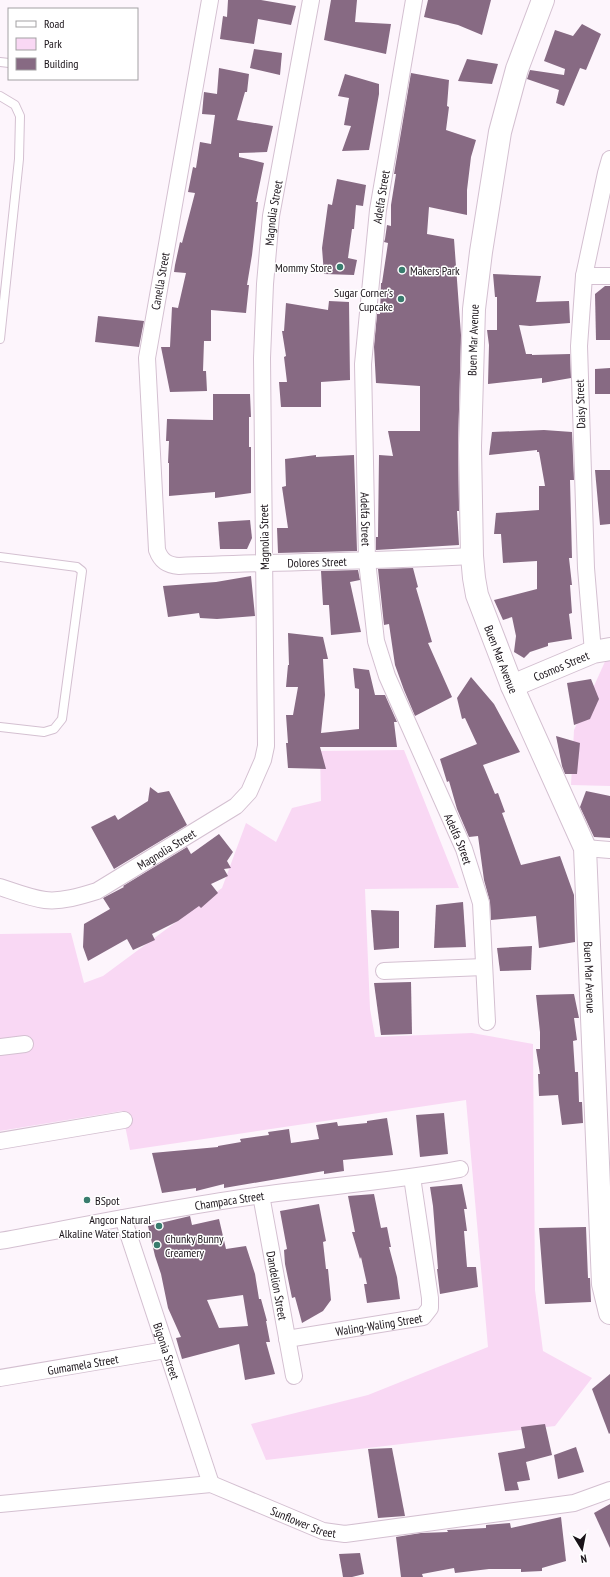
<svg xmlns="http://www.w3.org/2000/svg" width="610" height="1577" viewBox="0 0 610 1577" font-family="'PT Sans Narrow',sans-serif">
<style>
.green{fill:#f9d8f4}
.building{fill:#876a83;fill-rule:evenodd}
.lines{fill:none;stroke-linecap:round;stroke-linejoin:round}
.lane-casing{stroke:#d4c0d1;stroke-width:10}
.street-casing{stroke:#d4c0d1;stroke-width:18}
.secondary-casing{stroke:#d4c0d1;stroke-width:24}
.lane{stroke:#fff;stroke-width:8}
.street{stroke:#fff;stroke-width:16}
.secondary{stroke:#fff;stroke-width:22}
.poi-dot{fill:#397c6e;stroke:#fff;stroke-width:1.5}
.labels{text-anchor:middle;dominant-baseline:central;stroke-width:3;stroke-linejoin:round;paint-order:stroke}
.street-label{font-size:12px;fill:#1a1319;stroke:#fff}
.poi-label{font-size:12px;fill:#1a1319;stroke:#fff;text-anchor:end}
</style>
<rect width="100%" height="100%" fill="#fdf5fc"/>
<!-- green -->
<g class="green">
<path d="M608 655H610V786L571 785 574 730Z"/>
<path d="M404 750 459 888 365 889 370 1009 375 1037 472 1033 533 1044 535 1290 543 1351 592 1378 555 1426 266 1460 251 1424 368 1395 488 1347 466 1100 130 1150 122 1111 0 1131V934L71 933 84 983 103 976 222 888 246 823 276 842 292 808 321 801 320 751Z"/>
</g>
<!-- building -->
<g class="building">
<path d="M228 0H261L296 6 291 25 258 19 254 44 220 39 223 16 227 17Z"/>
<path d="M331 0H357L355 22 391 24 386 54 324 40Z"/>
<path d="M428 0H491L482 35 458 25 424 17Z"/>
<path d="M582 24 601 34 586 70 580 68 564 106 556 103 559 90 527 79 530 70 564 75 565 69 544 61 555 30 573 36Z"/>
<path d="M254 49 282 53 280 75 250 68Z"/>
<path d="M467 59 498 64 492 84 458 81Z"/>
<path d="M219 68 249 74 247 92H245L237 120 273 126 267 152 239 153V157L264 163 256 202H258L252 255 247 285H249L246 313 211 310V341H204L203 371H206L207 391 170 392 161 347H170L172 307 178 308 186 273 174 272 175 265 180 242 182 243 195 193 188 192 193 167 196 168 200 142 211 144 215 115 202 114 204 92 217 94Z"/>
<path d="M411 73 449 80 447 106 449 107 446 130 476 140 471 157 467 190V215L429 207 427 234 454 239 461 335 458 446 459 511H457L459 545 376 550V537H378L379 455 393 456 388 431H420V386L376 383 374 347 377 314H380L381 283H382L388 243 384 242 385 239 387 225 391 226V205L396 174H394Z"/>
<path d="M345 74 379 84V94L369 150 342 151 351 126 344 125 349 98 338 96Z"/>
<path d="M337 179 366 185 363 206 356 205 354 229H352L348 258 357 260 354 275 324 274 322 248 328 204 332 205Z"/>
<path d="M493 274 541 276 536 302 569 301 570 323 530 326 519 325 526 354H532V355L570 354 571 378 542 383V378L488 384 489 345 487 330H497V297H495Z"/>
<path d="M605 286H610V340H596L595 294Z"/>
<path d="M329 301 349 302 350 380 321 382V407H281L279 382H287L284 357 286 356 282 331H284L286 303 328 310Z"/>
<path d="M98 316 144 321 139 347 95 342Z"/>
<path d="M610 368V394H595V369Z"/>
<path d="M213 394H250L251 417H249V447H251V493L215 498V492L169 496V463H168L169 441H166L167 419 213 420Z"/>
<path d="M544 430 572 432 574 480H570L572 558H569L572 585H570L572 613 569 614 572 639 548 643V646L530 652 524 658 514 652 516 636 512 617 503 620 494 600 537 589V561L503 563 501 534H494L496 513 539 510V486H545L539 452H537V450L489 455 492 432Z"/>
<path d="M316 455V457L354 455 357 551 278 553 277 528H288L282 487 286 486 285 459Z"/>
<path d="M595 470H610V524L600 525Z"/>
<path d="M250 520 252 538 247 549H220L218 522Z"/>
<path d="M413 568 418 587 416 588 432 642 428 643 452 697 415 716 404 690 395 665 389 624 384 625 378 569Z"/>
<path d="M358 570 360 580 350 582 361 632 331 635 329 605H323L321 571Z"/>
<path d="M251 576 255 616 217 619 200 618 199 613 168 617 163 586 216 582Z"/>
<path d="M288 633 323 637 328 659H323L325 695 321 733 359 729V689L355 688 353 668 369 670 375 695H385L397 722H394L397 747H320L326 769 288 768 286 743H288L286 715H293L298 687H286L288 665H289Z"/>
<path d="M471 677 494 704 520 752 483 765 495 794 498 793 505 812 502 813 521 865 560 856 574 895 575 942 539 948 536 916 491 920 490 902 484 880 478 836 469 837 457 809 449 781 447 782 440 759 477 744 465 718 462 719 457 698Z"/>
<path d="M591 679 599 699 590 719 574 725 567 683Z"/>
<path d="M556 736 580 743 577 774H565L562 766Z"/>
<path d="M150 787 158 793 169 791 187 825 114 869 91 827 115 815 118 820 148 801Z"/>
<path d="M586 791 610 796V838L594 837 580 807Z"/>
<path d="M219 834 233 852 227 861 231 868 224 869 228 876 211 884 218 893 201 908 199 906 178 921 152 934 155 940 133 950 127 939 88 961 83 947 84 924 110 909 103 898 124 887 123 886 187 847 191 854Z"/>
<path d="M463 902 466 947 434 948 436 905Z"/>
<path d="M371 910 399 911V948L374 950Z"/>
<path d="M532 946 531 970 500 971 497 948Z"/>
<path d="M411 982 412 1034 381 1035 374 983Z"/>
<path d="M574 994 579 1018H574L577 1040 573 1041 575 1072H578L579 1102H582L583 1123 562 1125 558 1095 539 1096 538 1074H540L536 1049H540V1032L536 995Z"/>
<path d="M444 1113 448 1154 420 1157 416 1115Z"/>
<path d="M387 1118 393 1155 343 1160 344 1171 324 1174V1171L224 1188V1184L196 1191V1188L162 1193 152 1153 218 1147V1146L241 1142 240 1139 269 1135 268 1132 289 1129 291 1143 319 1139 316 1125 337 1122 338 1126 367 1123V1121Z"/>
<path d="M462 1184 467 1209H464L467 1231H464L467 1267H476L478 1287 440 1294 437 1269H438L433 1206 430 1187Z"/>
<path d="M374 1194 381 1228 387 1227 391 1247H389L397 1277 400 1299 367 1303 364 1284H367L361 1257 360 1259 352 1232H355L348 1196Z"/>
<path d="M319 1204 326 1241 323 1242 326 1269H328L331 1300 323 1311 302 1323 295 1297 292 1298 285 1264 284 1250 287 1249 280 1211Z"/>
<path d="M190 1216 192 1225 219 1219 226 1249 246 1246 255 1274 259 1299H261L267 1321H266L270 1342H266L275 1374 245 1380 239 1344 182 1359 176 1338 181 1337 168 1308 161 1274 155 1256 148 1226ZM243 1295 248 1326 219 1328 207 1300Z"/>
<path d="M586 1227 588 1278H590L591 1302 545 1304 539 1228Z"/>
<path d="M610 1374V1433L609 1434 592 1389Z"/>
<path d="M545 1424 552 1455 526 1462 530 1480 517 1482 519 1490 505 1491 498 1453 525 1448 521 1427Z"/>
<path d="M576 1447 584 1472 558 1479 554 1455Z"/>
<path d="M392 1448 405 1516 378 1518 368 1449Z"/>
<path d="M610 1504V1548L594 1513Z"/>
<path d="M561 1517 566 1561 542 1568V1571L521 1572V1569H489L455 1573 454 1568 422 1574 423 1577H401L396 1537 421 1533 448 1532 447 1530 486 1528V1525L510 1523 511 1528Z"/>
<path d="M360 1553 364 1574 352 1577H343L339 1554Z"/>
</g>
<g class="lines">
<defs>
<g id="lane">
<path d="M0 62 9 63"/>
<path d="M0 96 15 105 20 116 19 159 0 339"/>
<path d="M0 557 77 567 82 571 62 719 54 729 44 732 0 727"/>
</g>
<g id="street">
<path id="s1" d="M210 0 147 358 157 550C161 561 167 565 179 566 277 562 375 561 472 556"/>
<path id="s2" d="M414 0 378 210 363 364 367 561 376 641 387 676 464 849 481 903 487 1022"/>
<path d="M584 276H610"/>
<path d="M593 652 586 568 579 346 584 276 606 173 610 159"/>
<path d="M585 848 610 850"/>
<path id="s3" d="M0 887C15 892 30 898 45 900 62 902 81 896 97 891L236 806 249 792 263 760 266 746 262 358 265 284 271 216 311 0"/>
<path d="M384 971 484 967"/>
<path d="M0 1047 25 1044"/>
<path d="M0 1141 124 1120"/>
<path id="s4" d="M261 1195 294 1376"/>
<path id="s5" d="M123 1218 211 1484"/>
<path id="s6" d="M0 1241C87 1225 174 1207 262 1195 329 1186 395 1181 460 1169"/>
<path id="s7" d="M287 1339 423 1317 430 1308V1298L412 1177"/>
<path id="s8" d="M0 1378 166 1350"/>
<path id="s9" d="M0 1504 211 1484 323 1531 345 1534 574 1503 610 1490"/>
</g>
<g id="secondary">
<path id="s10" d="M543 0 517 69 500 132 481 252 474 309 470 446 472 556 474 578 477 595 512 686 585 848 603 1284 610 1313"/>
<path id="s11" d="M512 686 593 652 610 649"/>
</g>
</defs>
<!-- lane casing -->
<use href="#lane" class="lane-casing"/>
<!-- street casing -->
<use href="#street" class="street-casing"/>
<!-- secondary casing -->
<use href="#secondary" class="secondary-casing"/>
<!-- lane -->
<use href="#lane" class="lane"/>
<!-- street -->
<use href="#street" class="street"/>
<!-- secondary -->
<use href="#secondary" class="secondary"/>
</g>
<!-- markers -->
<g class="poi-dot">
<circle cx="340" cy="267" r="4"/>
<circle cx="402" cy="270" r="4"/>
<circle cx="401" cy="299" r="4"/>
<circle cx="87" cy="1200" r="4"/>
<circle cx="159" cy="1226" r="4"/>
<circle cx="157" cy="1245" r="4"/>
</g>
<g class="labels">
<!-- street labels -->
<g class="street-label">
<text transform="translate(381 197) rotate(-81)">Adelfa Street</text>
<text stroke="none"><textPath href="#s3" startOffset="865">Magnolia Street</textPath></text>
<text transform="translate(160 281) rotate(-80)">Canella Street</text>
<text transform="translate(473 340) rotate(-88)">Buen Mar Avenue</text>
<text transform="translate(580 404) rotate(-92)">Daisy Street</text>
<text stroke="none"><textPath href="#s2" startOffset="523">Adelfa Street</textPath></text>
<text transform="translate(264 537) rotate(-91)">Magnolia Street</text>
<text stroke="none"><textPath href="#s1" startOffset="723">Dolores Street</textPath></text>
<text stroke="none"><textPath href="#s10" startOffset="673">Buen Mar Avenue</textPath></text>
<text stroke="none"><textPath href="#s11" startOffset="53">Cosmos Street</textPath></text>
<text stroke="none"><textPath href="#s2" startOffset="860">Adelfa Street</textPath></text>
<text stroke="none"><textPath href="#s3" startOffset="181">Magnolia Street</textPath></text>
<text stroke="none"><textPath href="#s10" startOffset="1009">Buen Mar Avenue</textPath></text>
<text stroke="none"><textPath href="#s6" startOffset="233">Champaca Street</textPath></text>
<text stroke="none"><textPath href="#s4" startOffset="92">Dandelion Street</textPath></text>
<text stroke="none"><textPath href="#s7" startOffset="93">Waling-Waling Street</textPath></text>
<text stroke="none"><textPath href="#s5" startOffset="140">Bigonia Street</textPath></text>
<text stroke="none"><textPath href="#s8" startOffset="84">Gumamela Street</textPath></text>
<text stroke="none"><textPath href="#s9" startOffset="312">Sunflower Street</textPath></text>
</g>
<!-- poi labels -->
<g class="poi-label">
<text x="332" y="267">Mommy Store</text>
<text x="410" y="270" text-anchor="start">Makers Park</text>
<text x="393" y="292">Sugar Corner's<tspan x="393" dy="14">Cupcake</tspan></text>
<text x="95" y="1200" text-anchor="start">BSpot</text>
<text x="151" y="1219">Angcor Natural<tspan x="151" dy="14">Alkaline Water Station</tspan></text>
<text x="165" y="1238" text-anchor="start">Chunky Bunny<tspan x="165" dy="14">Creamery</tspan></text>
</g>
</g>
<!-- legend -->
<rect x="8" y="8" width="130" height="72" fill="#ffffff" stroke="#a3a1a3"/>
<rect x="16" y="21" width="20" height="6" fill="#ffffff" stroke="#a3a1a3"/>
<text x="44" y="28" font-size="12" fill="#1a1319">Road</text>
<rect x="16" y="38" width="20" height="12" fill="#f9d8f4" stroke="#a3a1a3"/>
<text x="44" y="48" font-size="12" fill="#1a1319">Park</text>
<rect x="16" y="58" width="20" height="12" fill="#876a83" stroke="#a3a1a3"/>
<text x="44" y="68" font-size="12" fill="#1a1319">Building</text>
<!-- north arrow -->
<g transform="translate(582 1549) rotate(170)" stroke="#ffffff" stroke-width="3" paint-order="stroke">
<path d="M0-3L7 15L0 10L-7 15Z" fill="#1a1319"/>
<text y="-6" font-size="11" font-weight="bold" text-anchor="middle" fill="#1a1319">N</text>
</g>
</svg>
